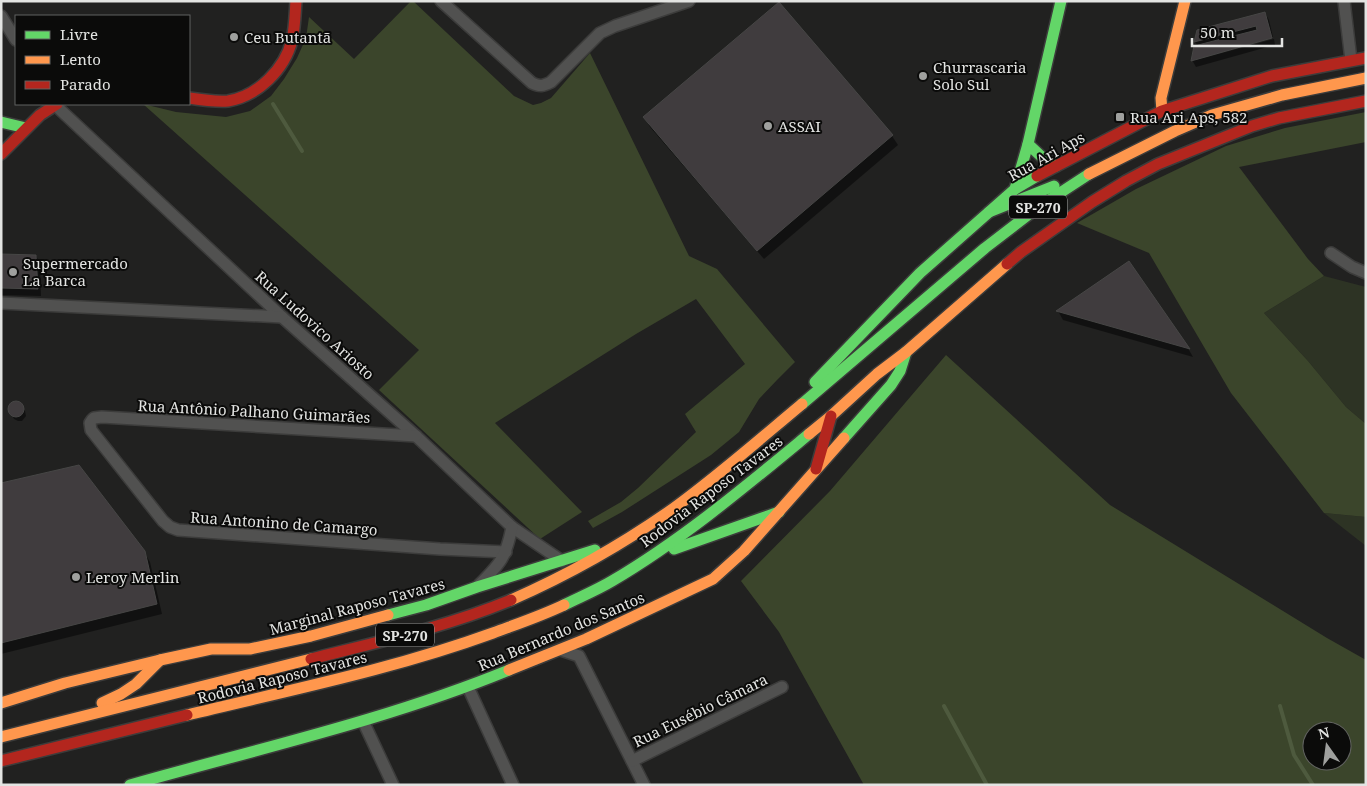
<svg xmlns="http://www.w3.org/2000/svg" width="1367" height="786" viewBox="0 0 1367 786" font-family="'Noto Serif',serif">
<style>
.green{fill:#2d3324}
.forest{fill:#3b452b;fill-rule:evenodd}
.shadow{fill:#0007}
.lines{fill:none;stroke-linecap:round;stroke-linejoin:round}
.stream{stroke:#4e5a3e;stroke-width:4}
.building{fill:#403c3e;stroke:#464645}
.street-casing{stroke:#3c3c3b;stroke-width:14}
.fast-casing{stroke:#3c3c3b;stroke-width:14}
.slow-casing{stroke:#3c3c3b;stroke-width:14}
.jam-casing{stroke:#3c3c3b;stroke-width:14}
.street{stroke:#515150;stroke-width:11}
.fast{stroke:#63d668;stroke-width:11}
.slow{stroke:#ff974d;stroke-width:11}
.jam{stroke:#b3261e;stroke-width:11}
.poi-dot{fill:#9fa09e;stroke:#0b0b0a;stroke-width:2}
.labels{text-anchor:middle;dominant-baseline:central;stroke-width:4;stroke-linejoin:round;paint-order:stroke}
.shield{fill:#0b0b0a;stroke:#a2a3a1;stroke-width:1}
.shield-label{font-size:14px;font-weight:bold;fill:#e3e4e2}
.poi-label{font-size:15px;fill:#e3e4e2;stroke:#0b0b0a;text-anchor:start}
.street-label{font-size:15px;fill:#e3e4e2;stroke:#0b0b0a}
</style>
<rect width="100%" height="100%" fill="#212120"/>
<!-- green -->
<g class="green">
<path d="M1324 276 1366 287V424L1346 407 1308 361 1264 313Z"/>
<path d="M1324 513 1366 517V546Z"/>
</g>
<!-- forest -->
<g class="forest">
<path d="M411 1H413L514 96 533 105 541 103 551 98 590 53 689 256 717 269 795 362 777 380 759 399 739 432 711 455 622 512 593 528 588 521 621 502 638 488 696 432 685 414 745 364 696 299 636 334 495 423 582 512 540 539 379 390 419 350 143 104 176 112 226 117 250 111 271 96 284 79 297 58 306 38 309 17 354 59Z"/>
<path d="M1366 112V142L1239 167 1308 259 1324 276 1264 313 1308 361 1346 407 1366 424V517L1324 513 1231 393 1149 253 1077 223 1136 189 1226 146 1285 128Z"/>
<path d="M946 355 1110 505 1327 638 1366 660V785H864L779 632 741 581 830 491ZM1312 731H1342V761H1312Z"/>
</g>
<!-- shadow -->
<g class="shadow">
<path d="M779 4 892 136 898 145 764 259 650 127 645 118Z"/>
<path d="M1265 13 1269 20 1273 37 1196 58V60L1274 39 1275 45 1196 67 1192 60 1198 46 1195 42 1198 31Z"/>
<path d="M1 256H36L40 263 41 296 1 295Z"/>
<path d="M1129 263 1189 350 1193 357 1063 320 1058 311Z"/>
<path d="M17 403 22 407 25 411 26 416 22 421H18L14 419 9 409 11 405Z"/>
<path d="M1 485 144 552 150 562 162 614 1 654Z"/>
</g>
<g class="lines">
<!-- stream -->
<g class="stream">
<path d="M273 104 302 151"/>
<path d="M944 706 987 785"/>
<path d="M1280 706 1294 755 1313 785"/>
</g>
</g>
<!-- building -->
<g class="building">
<path d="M779 2 893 135 757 251 643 117Z"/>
<path d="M1265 12 1272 38 1191 61 1194 46 1257 30 1256 26 1194 42 1197 30Z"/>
<path d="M1 254 36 255 38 289 1 288Z"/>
<path d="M1129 261 1190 349 1056 311Z"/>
<circle cx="16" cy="409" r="8"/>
<path d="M79 465 145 551 157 604 1 643V483Z"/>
</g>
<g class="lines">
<defs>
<g id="street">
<path d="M441 1 532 83C540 87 543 86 551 82L600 33 615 26 689 1"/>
<path d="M1344 1 1351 60"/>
<path d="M1 16 16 40"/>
<path d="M54 104 282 317 416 436 512 527 562 561"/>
<path d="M1331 253 1352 267 1366 273"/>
<path d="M1 303 282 317"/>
<path d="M416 436 102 417 94 418 92 420 90 423 91 430 163 521 170 527 178 530 440 549 506 552"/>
<path d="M479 585C501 563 506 557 512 527"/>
<path d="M561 650 579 656 644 785"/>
<path d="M468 687 513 785"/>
<path d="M363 721 393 785"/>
<path d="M632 761 782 687"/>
</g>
<g id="fast">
<path d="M1 122 26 128"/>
<path d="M1028 144 1044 159 1056 166"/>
<path d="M1015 189 1028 144 1061 1"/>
<path d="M989 212 1054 186"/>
<path d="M815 382 920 273 1015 189 1037 176"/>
<path d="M802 404 985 248 1037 208 1089 174"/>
<path d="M844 438 891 385 900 371 906 352"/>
<path d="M674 549 779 512"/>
<path d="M564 605C580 597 597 590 612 581 683 539 746 486 809 434"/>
<path d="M388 615 426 605 477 587 595 550"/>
<path d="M130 785C257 749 387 720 509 670"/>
</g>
<g id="slow">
<path d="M1162 111 1161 98 1185 1"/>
<path d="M1089 174 1175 131 1212 115 1282 95 1366 78"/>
<path d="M809 434 831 416 877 374 906 352 1007 264"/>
<path d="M511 600C568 575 623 544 674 508 718 476 760 439 802 404"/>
<path d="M509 670 586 639 713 579 744 551 844 438"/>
<path d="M1 703 65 683 160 660 211 649H250L311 636 388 615"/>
<path d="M102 703 121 694 136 684 160 660"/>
<path d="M187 715C290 690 394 669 493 633 517 624 541 616 564 605"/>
<path d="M1 737 311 659"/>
</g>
<g id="jam">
<path d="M189 98C202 100 215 102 228 101 258 96 285 69 292 40 295 27 295 14 296 1"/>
<path d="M1 154 40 115 57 104"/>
<path d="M1037 176 1162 111 1272 76 1366 58"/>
<path d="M1007 264 1021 252 1092 202 1126 181 1158 164 1252 126 1279 118 1366 101"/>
<path d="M816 469 831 416"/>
<path d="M311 659C378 642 446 627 511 600"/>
<path d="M1 761 187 715"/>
</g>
</defs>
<!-- street casing -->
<use href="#street" class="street-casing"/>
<!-- fast casing -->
<use href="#fast" class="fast-casing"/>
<!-- slow casing -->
<use href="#slow" class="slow-casing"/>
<!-- jam casing -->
<use href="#jam" class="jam-casing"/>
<!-- street -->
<use href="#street" class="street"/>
<!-- fast -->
<use href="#fast" class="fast"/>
<!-- slow -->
<use href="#slow" class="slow"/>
<!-- jam -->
<use href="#jam" class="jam"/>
</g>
<!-- markers -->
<g class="poi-dot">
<circle cx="234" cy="37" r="5"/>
<circle cx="923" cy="76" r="5"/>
<rect x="1115" y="112" width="10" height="10" rx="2.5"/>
<circle cx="768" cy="126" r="5"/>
<circle cx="13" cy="272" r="5"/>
<circle cx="76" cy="577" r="5"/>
</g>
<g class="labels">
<!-- shield labels -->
<g class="shield">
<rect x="1009" y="195.5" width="58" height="23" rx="4"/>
<rect x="376" y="623.5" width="58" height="23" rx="4"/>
</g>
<g class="shield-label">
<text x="1038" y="207">SP-270</text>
<text x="405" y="635">SP-270</text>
</g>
<!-- poi labels -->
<g class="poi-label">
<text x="244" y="37">Ceu Butantã</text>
<text x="933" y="67">Churrascaria<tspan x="933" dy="17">Solo Sul</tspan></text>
<text x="1130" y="117">Rua Ari Aps, 582</text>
<text x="778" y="126">ASSAI</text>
<text x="23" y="263">Supermercado<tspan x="23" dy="17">La Barca</tspan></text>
<text x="86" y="577">Leroy Merlin</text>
</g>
<!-- street labels -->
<g class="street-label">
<text transform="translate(1046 156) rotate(-29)">Rua Ari Aps</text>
<text transform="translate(315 325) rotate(42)">Rua Ludovico Ariosto</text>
<text transform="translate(254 411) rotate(3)">Rua Antônio Palhano Guimarães</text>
<text transform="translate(711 491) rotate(-37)">Rodovia Raposo Tavares</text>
<text transform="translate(284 523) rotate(4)">Rua Antonino de Camargo</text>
<text transform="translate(357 606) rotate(-15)">Marginal Raposo Tavares</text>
<text transform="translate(561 631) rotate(-23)">Rua Bernardo dos Santos</text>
<text transform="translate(282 677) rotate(-14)">Rodovia Raposo Tavares</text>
<text transform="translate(700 710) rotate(-26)">Rua Eusébio Câmara</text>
</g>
</g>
<!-- border -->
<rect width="1367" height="786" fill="none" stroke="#e3e4e2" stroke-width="5"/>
<!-- legend -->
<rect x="15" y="15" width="175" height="90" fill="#0b0b0a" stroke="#616260"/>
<rect x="25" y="31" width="25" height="8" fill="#63d668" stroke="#616260"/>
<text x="60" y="40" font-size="15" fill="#e3e4e2">Livre</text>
<rect x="25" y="56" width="25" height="8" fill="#ff974d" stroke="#616260"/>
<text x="60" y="65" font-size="15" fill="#e3e4e2">Lento</text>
<rect x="25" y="81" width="25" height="8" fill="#b3261e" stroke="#616260"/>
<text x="60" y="90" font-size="15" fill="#e3e4e2">Parado</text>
<!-- north arrow -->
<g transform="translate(1327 746) rotate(346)"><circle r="24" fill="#0b0b0a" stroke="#616260"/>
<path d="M0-4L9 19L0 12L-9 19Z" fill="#9fa09e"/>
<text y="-8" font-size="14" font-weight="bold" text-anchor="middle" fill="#e3e4e2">N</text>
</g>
<!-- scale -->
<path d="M1192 38v8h90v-8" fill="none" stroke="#e3e4e2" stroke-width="2.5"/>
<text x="1200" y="38" font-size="15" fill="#e3e4e2" stroke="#0b0b0a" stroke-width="4" paint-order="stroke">50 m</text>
</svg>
